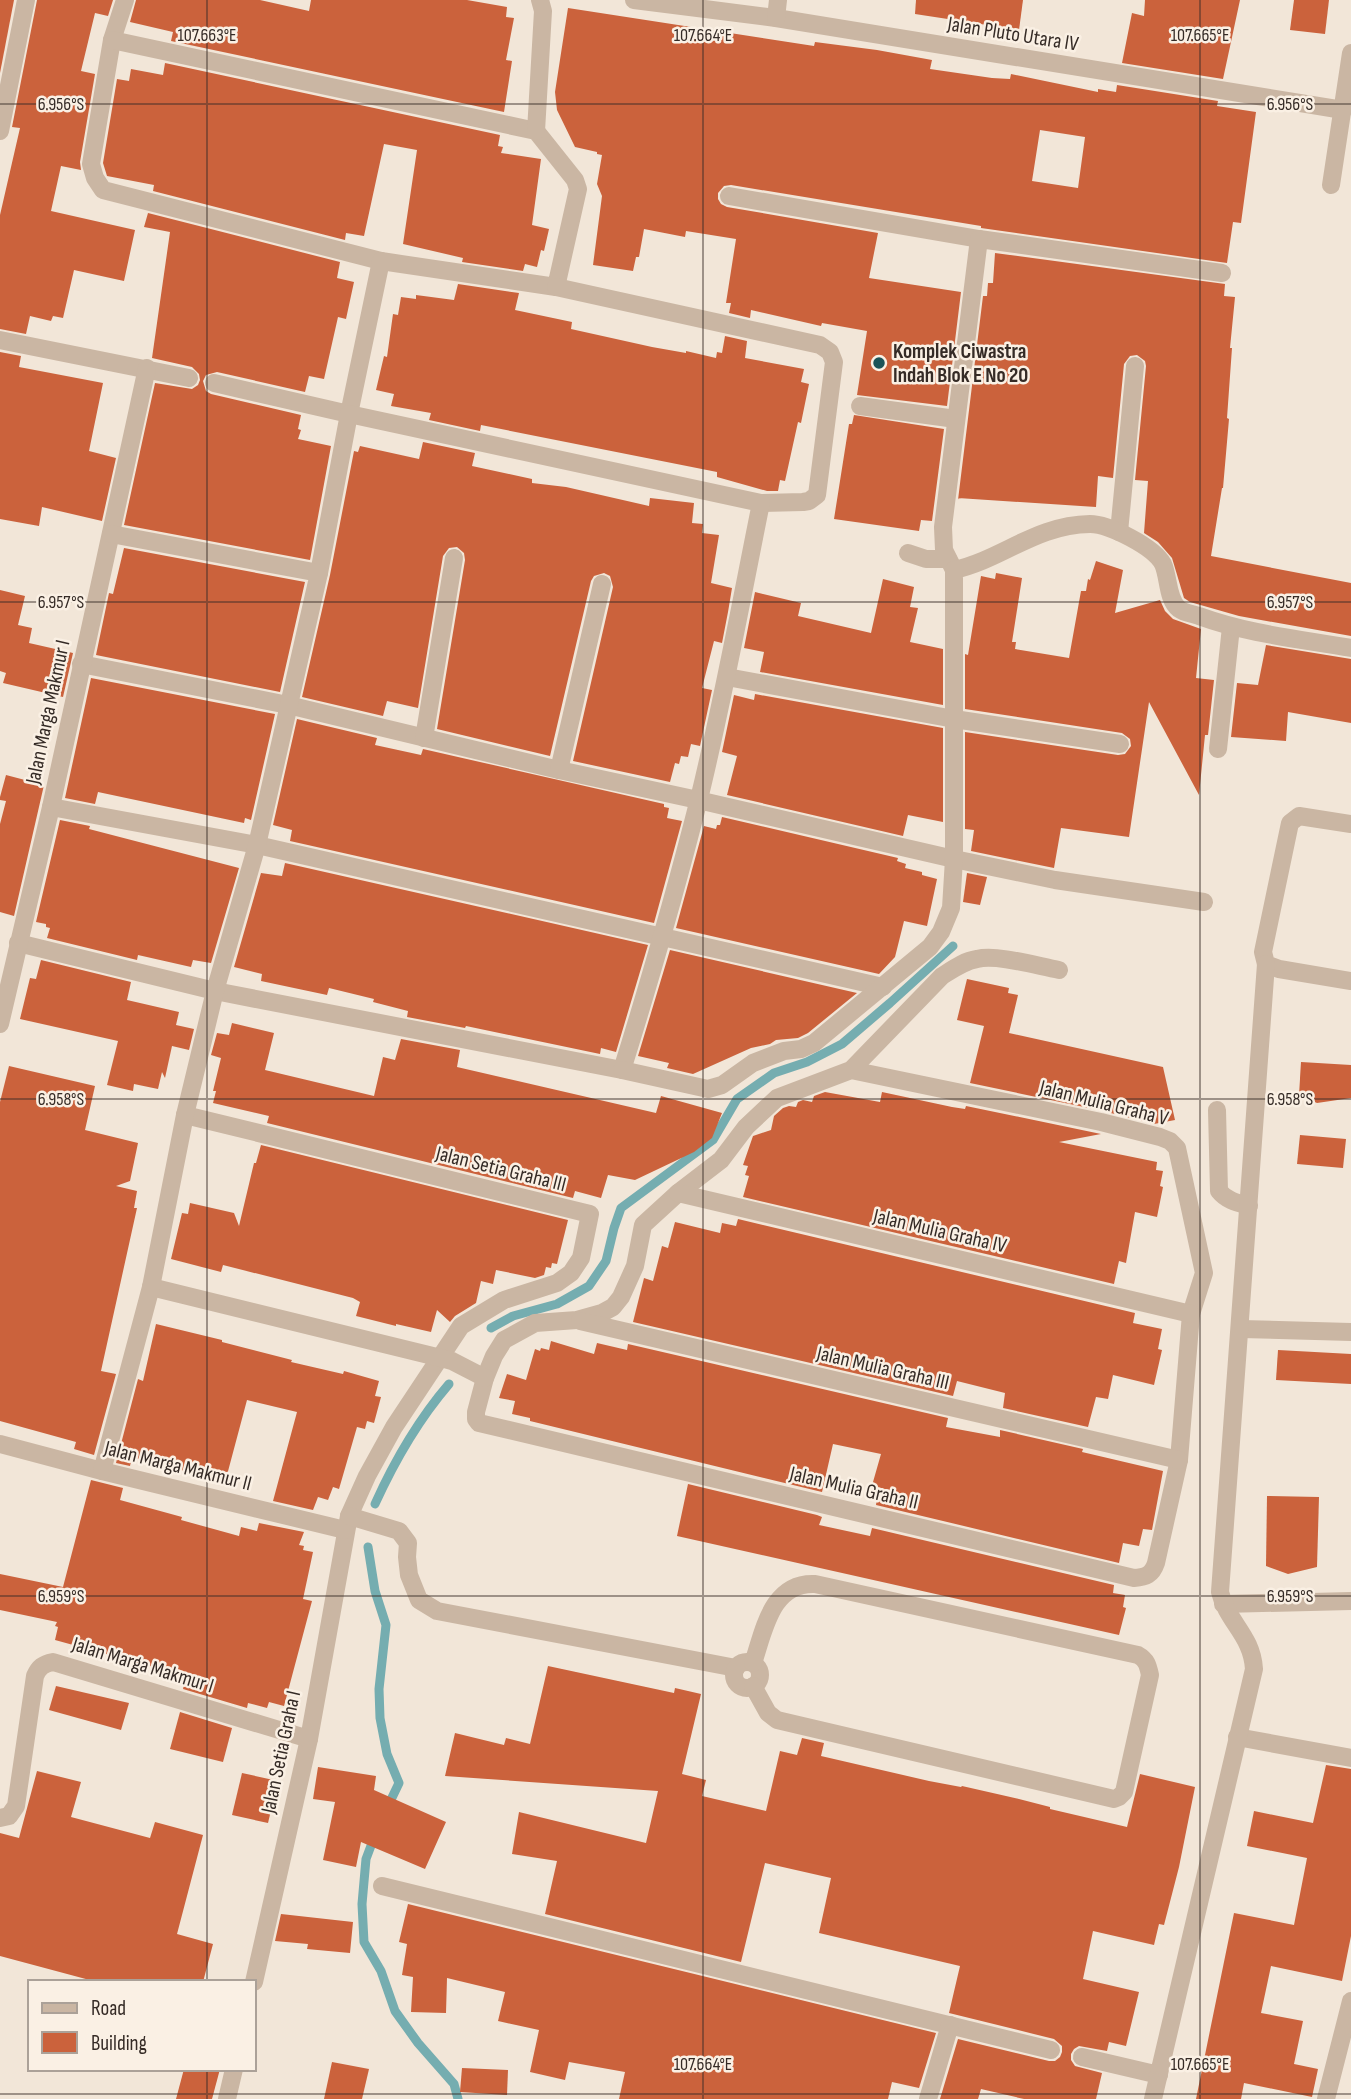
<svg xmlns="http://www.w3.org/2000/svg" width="1351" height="2099" viewBox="0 0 1351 2099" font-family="'Sofia Sans Condensed',sans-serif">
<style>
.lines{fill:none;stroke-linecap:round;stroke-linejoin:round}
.stream{stroke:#75adb0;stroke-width:9}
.building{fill:#cb623c;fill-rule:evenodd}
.minor{stroke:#cab6a3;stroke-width:18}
.ticks{fill:none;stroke:#352b26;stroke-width:2;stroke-opacity:0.45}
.poi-dot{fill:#1a5358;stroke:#faf0e4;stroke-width:2.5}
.labels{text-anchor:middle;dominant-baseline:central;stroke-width:5;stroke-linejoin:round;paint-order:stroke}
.street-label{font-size:21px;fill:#352b26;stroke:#faf0e4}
.poi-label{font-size:21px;font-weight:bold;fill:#352b26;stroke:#faf0e4;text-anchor:start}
.ticks-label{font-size:18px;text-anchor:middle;fill:#352b26;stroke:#faf0e4;stroke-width:5;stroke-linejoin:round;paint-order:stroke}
</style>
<rect width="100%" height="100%" fill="#f2e6d8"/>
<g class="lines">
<!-- stream -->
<g class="stream">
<path d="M491 1328 513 1316 557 1304 589 1286 606 1261 614 1228 621 1208 713 1140 737 1099 774 1073 807 1062 842 1044 890 1003 953 946"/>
<path d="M375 1504C394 1462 419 1419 449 1384"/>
<path d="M368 1547 375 1591 386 1625 379 1689 380 1718 387 1754 399 1783 388 1806"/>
<path d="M375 1835 366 1859 362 1904 364 1942 381 1971 395 2011 418 2043 454 2084 458 2099"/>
</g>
</g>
<!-- building -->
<g class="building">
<path d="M0 0H14L0 73Z"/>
<path d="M37 0H113L108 16 95 13 81 71 95 74 80 162 81 170 61 166 51 211 135 230 124 281 74 270 63 318 53 316 51 321 30 316 26 334 0 329V215L20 128 12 127Z"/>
<path d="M136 0H260L309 11 311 0H467L507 7 506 17 514 18 506 60 512 61 504 112 171 41 173 32 130 22Z"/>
<path d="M916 0H1023L1019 30 915 14Z"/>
<path d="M1145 0H1240L1223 79 1122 63 1132 13 1144 16Z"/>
<path d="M1294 0H1329L1325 34 1290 30Z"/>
<path d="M568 8 814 46 815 42 877 50 932 60 930 69 992 78 1010 79 1011 74 1098 92V89L1116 92 1117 85 1218 101 1217 106 1256 112 1241 223 1233 222 1227 263 981 228V226L731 185 724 186 718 193V199L721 204 727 207 878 233 869 278 961 292 947 406 857 395 867 331 822 323 821 326 751 310 750 318 729 313 731 303H726L736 239 686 231 685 237 644 229 639 257H636L633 271 593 265 602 196 597 184 602 155 597 154V152L575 147 557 110 555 92ZM1040 130 1085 137 1078 188 1032 181Z"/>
<path d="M165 63 500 135 498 146 503 147 501 153 541 159 532 225 549 229 544 251 541 250 537 267 525 264 523 271 462 262 463 258 403 244 417 150 384 144 364 236 346 233 345 240 153 191 154 185 107 176 103 163 117 79 129 81 131 69 163 75Z"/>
<path d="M148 213 340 262 337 278 354 282 346 319 338 317 324 379 309 376 305 392 217 372 206 375 203 381 206 391 211 394 301 415 298 429 301 430 298 439 331 446 310 560 124 525 155 383 192 389 198 385 200 380 199 374 192 367 152 358 170 232 144 227Z"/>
<path d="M995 253 1225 284 1224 296 1235 297 1230 348H1232L1227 418 1229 419 1223 488H1222L1211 556 1351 583V636L1239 616 1190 602 1184 598 1172 558 1158 542 1144 533 1148 481 1135 480 1146 366 1145 361 1137 355 1130 356 1124 364 1113 478 1098 476 1096 507 958 498V500L983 296H987L988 283H993Z"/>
<path d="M458 284 519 293 515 310 572 322 571 329 652 347 686 353V351L716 358 717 352 722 353 725 336 747 341 745 358 804 369 801 382 809 384 801 423 798 422 785 481 780 480 778 491H767L717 477V472L481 425 480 431 429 420 431 413 391 406 394 394 376 390 384 356 387 357 393 314 398 315 401 297 416 299V295L454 300Z"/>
<path d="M0 352 21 356 19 367 103 383 89 451 116 458 102 521 42 507 39 526 0 519Z"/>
<path d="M854 415 944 429 932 521 921 520 919 531 834 519 849 424H852Z"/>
<path d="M423 442 475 453 472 466 532 479V483L566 487 649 506 650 498 694 503 692 523 703 524 702 533 719 535 711 583 732 588 728 612 722 643 714 641 702 688 712 690 700 746 691 744 688 757 681 756 679 764 675 763 670 782 573 761 613 587 610 576 604 573 594 576 591 581 550 756 437 729 465 560 464 553 457 547 449 548 443 556 418 708 387 701 383 716 302 697 330 575 354 451 358 452 360 446 419 459Z"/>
<path d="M124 548 305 582 280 692 96 655 109 593 113 594Z"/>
<path d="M1096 561 1123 570 1115 613 1160 600 1165 611 1173 619 1201 629 1196 678 1214 680 1208 735H1205L1199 795 1149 702 1129 837 1061 828 1054 868 971 851 974 830 965 829V732L1118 755 1125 754 1131 746 1130 739 1122 733 965 709V654L968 655 981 576 995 579 996 573 1022 578 1012 642H1016L1015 649 1069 658 1081 591H1086L1088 579 1090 580Z"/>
<path d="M883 579 914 587 910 607 918 608 910 642 943 649V705L760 672 764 652 744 648 755 592 801 603 798 616 871 633Z"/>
<path d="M0 590 25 596 18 625 32 628 29 643 73 653 63 697 3 683 6 673 0 671Z"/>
<path d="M1266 645 1351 659V723L1288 712 1286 741 1231 737 1237 683 1258 685Z"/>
<path d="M91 678 275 714 251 820 245 818 244 823 98 792 95 804 65 798Z"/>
<path d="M755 694 943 728V822L908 815 903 836 727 795 737 756 722 752 734 695 754 700Z"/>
<path d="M297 719 377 738 375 745 421 755 423 749 664 804V807L669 808 667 818 682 821 654 923 290 841 292 830 273 825Z"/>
<path d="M6 775 44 785 14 916 0 912V824L6 801 0 800V797Z"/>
<path d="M722 817 898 858 897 861 906 864 905 868 922 872V875L937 879 927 926 904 921 895 957 879 974 676 928 704 826 716 829 717 825H720Z"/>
<path d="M60 820 90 826 89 829 239 868 211 963 193 960 191 967 138 955 137 960 47 938 50 928 46 927V924L36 922Z"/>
<path d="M285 863 648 945 616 1052 601 1048 600 1054 466 1026 465 1028 407 1017 408 1011 373 1002 374 999 329 988 327 995 261 981 262 974 234 967 261 873 282 876Z"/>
<path d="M967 873 987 877 980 905 963 902Z"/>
<path d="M670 950 857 993 808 1033 798 1038 776 1040 770 1044 751 1048 693 1074 667 1068 669 1063 638 1056Z"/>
<path d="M41 960 131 982 127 1000 179 1012 176 1025 194 1029 189 1050 172 1046 165 1078 162 1072 158 1089 134 1084 133 1091 107 1085 118 1041 20 1019 30 978 36 979Z"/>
<path d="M967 979 1009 988 1008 993 1018 995 1009 1033 1163 1067 1175 1120 1154 1124 1103 1111 970 1083 984 1026 957 1020Z"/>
<path d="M232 1023 274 1033 265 1070 374 1096 383 1057 395 1060 401 1039 460 1050 457 1067 656 1113 661 1096 722 1113 712 1138 694 1152 635 1180 608 1175 601 1198 575 1191 573 1198 267 1123 269 1116 213 1103 216 1091H213L221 1058 211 1055 217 1033 229 1035Z"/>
<path d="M1301 1062 1351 1065V1098L1317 1103 1299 1095Z"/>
<path d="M9 1066 95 1086 85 1130 138 1143 130 1181 116 1186 137 1191 134 1208H137L101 1371 116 1374 94 1455 74 1449 76 1442 0 1421V1102Z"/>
<path d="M825 1092 880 1102 882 1092 952 1107 965 1109 966 1106 1101 1134 1059 1142 1157 1162 1156 1170 1163 1171 1160 1186 1163 1187 1157 1217 1135 1212 1126 1263 1119 1261 1114 1284 743 1197 749 1176 745 1175 748 1166 743 1165 753 1136 771 1130 774 1116 783 1108 789 1106 796 1107 798 1102 803 1100 812 1102 814 1096Z"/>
<path d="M1300 1135 1346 1139 1343 1168 1297 1164Z"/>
<path d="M261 1145 568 1220 557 1264 552 1263 551 1268 546 1267 544 1275 535 1278 496 1270 493 1284 481 1281 476 1303 455 1316 450 1322 437 1310 431 1332 396 1324V1326L356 1316 360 1302 353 1298 223 1265 221 1272 171 1259 182 1213 188 1214 190 1203 234 1213 239 1226 254 1163H256Z"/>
<path d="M738 1219 1135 1313 1133 1323 1162 1329 1158 1349 1162 1350 1154 1385 1113 1375 1108 1399 1096 1397 1088 1427 1003 1408 1005 1393 957 1381 953 1396 633 1322 644 1278 653 1281 662 1246 668 1248 675 1222 720 1233 722 1223 736 1226Z"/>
<path d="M156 1324 222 1340V1342L292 1360 291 1362 343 1374 344 1371 379 1381 375 1396 381 1397 374 1423 367 1421 365 1429 357 1427 339 1489 333 1487 328 1500 318 1497 313 1510 273 1501 297 1412 247 1400 227 1475 209 1471 207 1477 132 1457 130 1466 116 1463 138 1379 143 1381Z"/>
<path d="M551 1341 594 1354 597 1343 627 1350 628 1344 948 1418 946 1427 1000 1437V1430L1083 1449 1082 1452 1163 1471 1152 1530 1143 1529 1139 1546 1123 1543 1119 1563 876 1505 878 1491 871 1489 881 1454 833 1444 822 1492 530 1421V1418L512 1414 515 1401 499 1398 507 1374 526 1380 535 1349 540 1351 541 1348 549 1350Z"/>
<path d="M1278 1350 1351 1354V1384L1276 1380Z"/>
<path d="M91 1480 123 1488 120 1500 182 1517 181 1520 239 1536 241 1527 257 1531 259 1523 304 1532 299 1545 304 1546 303 1550 313 1552 303 1599 312 1601 284 1706 269 1702 267 1708 248 1703 247 1708 183 1689 186 1676 55 1640 58 1627 55 1626 57 1622 0 1610V1574L63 1587Z"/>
<path d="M688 1484 817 1515 822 1517 819 1525 870 1536 872 1528 1114 1585 1113 1593 1125 1595 1123 1607 1126 1608 1119 1635 677 1536Z"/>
<path d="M1267 1496 1319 1497 1317 1567 1288 1574 1266 1566Z"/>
<path d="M548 1666 674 1693 675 1688 701 1694 682 1774 706 1780 702 1796 766 1811 780 1751 797 1755 802 1738 824 1743 821 1756 929 1781 961 1787 962 1786 1019 1799 1050 1807V1809L1127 1827 1140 1774 1195 1787 1179 1867 1164 1925 1159 1924 1154 1945 1093 1931 1083 1979 1139 1992 1126 2046 1109 2042 1107 2051 1079 2046 1074 2049 1071 2054V2060L1075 2066 1102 2073 1096 2099H1024L981 2089 978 2099H940L958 2039 1049 2061H1055L1060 2057 1062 2052V2046L1054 2039 949 2013 960 1966 819 1933 831 1878 765 1863 741 1962 545 1914 557 1861 512 1854 519 1812 646 1843 658 1791 445 1776 455 1733 504 1745 506 1738 530 1744Z"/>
<path d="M56 1686 129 1703 121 1730 49 1710Z"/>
<path d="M180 1712 232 1728 223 1762 170 1749Z"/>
<path d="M1326 1765 1351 1769V1936L1342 1981 1271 1966 1261 2013 1303 2021 1294 2064 1318 2069 1312 2097 1244 2083 1241 2099H1196L1234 1913 1294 1925 1307 1858 1247 1846 1254 1811 1313 1823Z"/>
<path d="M318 1767 376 1776 374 1790 446 1822 425 1869 361 1842 356 1867 323 1860 335 1802 313 1799Z"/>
<path d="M37 1771 81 1782 71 1817 150 1838 155 1822 203 1835 177 1934 213 1944 203 1982H97L0 1956V1833L19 1838Z"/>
<path d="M242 1773 278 1781 268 1823 232 1815Z"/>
<path d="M408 1904 936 2033 919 2088 892 2082 888 2099H619L625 2072 569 2062 565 2080 530 2072 539 2030 498 2021 505 1992 447 1978 446 2013 411 2012 413 1977 402 1975 407 1944 399 1942Z"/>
<path d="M281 1914 353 1922 350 1953 307 1949 308 1944 275 1941Z"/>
<path d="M332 2062 369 2069 362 2099H324Z"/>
<path d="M462 2068 508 2070 507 2095 460 2092Z"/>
<path d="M184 2069H220L212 2099H176Z"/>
</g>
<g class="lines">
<!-- minor -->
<g class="minor">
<path d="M125 0 112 40 91 164 95 178 103 190 381 261"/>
<path d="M634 0 776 18 1343 110"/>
<path d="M776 18 778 0"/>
<path d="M112 40 536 131 575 180 578 189 556 287 381 261 349 414 214 383"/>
<path d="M0 131 26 0"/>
<path d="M536 131 543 11 540 0"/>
<path d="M1331 185 1351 53"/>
<path d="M729 196 979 239 1222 273"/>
<path d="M556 287 820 345 830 352 834 362 817 495 809 501 803 502 761 503"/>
<path d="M0 340 189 378"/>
<path d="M860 406 956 419"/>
<path d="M1119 532 1135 366"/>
<path d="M908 553 926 559H948"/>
<path d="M954 570 944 550 943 527 979 239"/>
<path d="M81 664 288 705 559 770 698 800 954 859 1055 880 1204 902"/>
<path d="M727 677 954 719 1120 744"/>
<path d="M424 738 454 558"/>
<path d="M1218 749 1231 627"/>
<path d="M559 770 602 584"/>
<path d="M51 807 257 845 883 987"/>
<path d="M1351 824 1299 816 1290 823 1263 952 1266 964 1279 969 1351 981"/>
<path d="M18 943 215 991 622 1070C650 980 676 890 699 799 723 701 741 602 761 503L349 414 319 573"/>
<path d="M0 1024 51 807 147 368"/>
<path d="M622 1070 708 1089 722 1085 753 1063 784 1051 801 1049 814 1043 930 947 941 932 951 908 954 859V570C1003 559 1035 525 1090 524 1109 524 1154 547 1163 564 1169 577 1167 600 1179 609 1184 613 1194 614 1199 616 1248 634 1300 639 1351 648"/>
<path d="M851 1070 1101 1122 1160 1137 1170 1141 1177 1148 1204 1273 1191 1314 1179 1460 1156 1563C1152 1575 1146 1577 1134 1578L479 1423 476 1419V1412L485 1378 494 1356 504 1340 535 1323 577 1320 602 1313 613 1307 621 1297 635 1266 643 1225 678 1193 721 1160 746 1127 777 1098 851 1070 942 976C953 969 964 961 977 959 997 954 1037 966 1059 970"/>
<path d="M1217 1110 1219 1191C1227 1201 1238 1203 1249 1206"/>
<path d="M185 1115 590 1214 581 1258 571 1273 557 1283 504 1300 461 1326 394 1427 367 1476 349 1516 309 1739 254 1982"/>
<path d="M678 1193 1191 1314"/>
<path d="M151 1287 441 1358 452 1361 485 1378"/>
<path d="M580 1321 1179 1460"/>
<path d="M1241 1329 1351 1332"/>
<path d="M0 1444 102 1471 345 1530"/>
<path d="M102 1471 151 1287 185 1115 215 991 257 845 319 573 111 534"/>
<path d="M349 1516 399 1531 408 1543 407 1557 409 1575 419 1600 437 1611 736 1668"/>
<path d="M1223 1604 1351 1601"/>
<circle cx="747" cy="1675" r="13"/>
<path d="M753 1663C764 1631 771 1582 815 1584L1138 1655C1147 1660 1148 1666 1150 1675L1124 1792 1119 1797 1114 1799 777 1720 768 1713 753 1686"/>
<path d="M1237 1737 1351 1758"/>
<path d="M0 1818 9 1816 16 1806 35 1676C39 1667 43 1664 53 1662L309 1739"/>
<path d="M382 1886 1051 2050"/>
<path d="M1082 2057 1159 2075"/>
<path d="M227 2099 234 2069"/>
<path d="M928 2099 950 2025"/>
<path d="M1153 2099 1254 1669C1252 1635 1227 1622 1220 1592L1266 964"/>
<path d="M1326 2099 1351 2001"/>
</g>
</g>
<!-- ticks -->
<path class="ticks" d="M207 0V1982M703 0V2099M1200 0V2099M0 104H1351M0 602H1351M0 1099H1351M0 1596H1351M207 2069V2099M0 2094H1351"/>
<!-- markers -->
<circle class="poi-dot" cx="879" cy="363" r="7"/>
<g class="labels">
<!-- street labels -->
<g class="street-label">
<text transform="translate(1013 34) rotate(9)">Jalan Pluto Utara IV</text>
<text transform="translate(48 712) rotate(-78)">Jalan Marga Makmur I</text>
<text transform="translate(1104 1103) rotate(14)">Jalan Mulia Graha V</text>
<text transform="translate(501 1169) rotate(14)">Jalan Setia Graha III</text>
<text transform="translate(940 1231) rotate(13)">Jalan Mulia Graha IV</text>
<text transform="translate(883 1368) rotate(13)">Jalan Mulia Graha III</text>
<text transform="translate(178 1466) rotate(14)">Jalan Marga Makmur II</text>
<text transform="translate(854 1488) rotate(13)">Jalan Mulia Graha II</text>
<text transform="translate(143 1665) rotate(17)">Jalan Marga Makmur I</text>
<text transform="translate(281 1752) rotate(-78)">Jalan Setia Graha I</text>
</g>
<!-- poi labels -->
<g class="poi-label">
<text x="893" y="351">Komplek Ciwastra<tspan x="893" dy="24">Indah Blok E No 20</tspan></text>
</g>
</g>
<g class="ticks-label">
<text x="207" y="41">107.663°E</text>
<text x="703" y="41">107.664°E</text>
<text x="1200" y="41">107.665°E</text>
<text x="61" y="110">6.956°S</text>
<text x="1290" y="110">6.956°S</text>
<text x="61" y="608">6.957°S</text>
<text x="1290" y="608">6.957°S</text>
<text x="61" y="1105">6.958°S</text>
<text x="1290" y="1105">6.958°S</text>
<text x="61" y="1602">6.959°S</text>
<text x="1290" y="1602">6.959°S</text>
<text x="703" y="2070">107.664°E</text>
<text x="1200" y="2070">107.665°E</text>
</g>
<!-- legend -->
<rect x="28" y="1980" width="228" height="91" fill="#faf0e4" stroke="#aba198" stroke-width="2"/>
<rect x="42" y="2003" width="35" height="10" fill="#cab6a3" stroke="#aba198" stroke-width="2"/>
<text x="91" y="2015" font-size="21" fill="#352b26">Road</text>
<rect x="42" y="2032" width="35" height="21" fill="#cb623c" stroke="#aba198" stroke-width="2"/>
<text x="91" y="2050" font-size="21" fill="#352b26">Building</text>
</svg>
